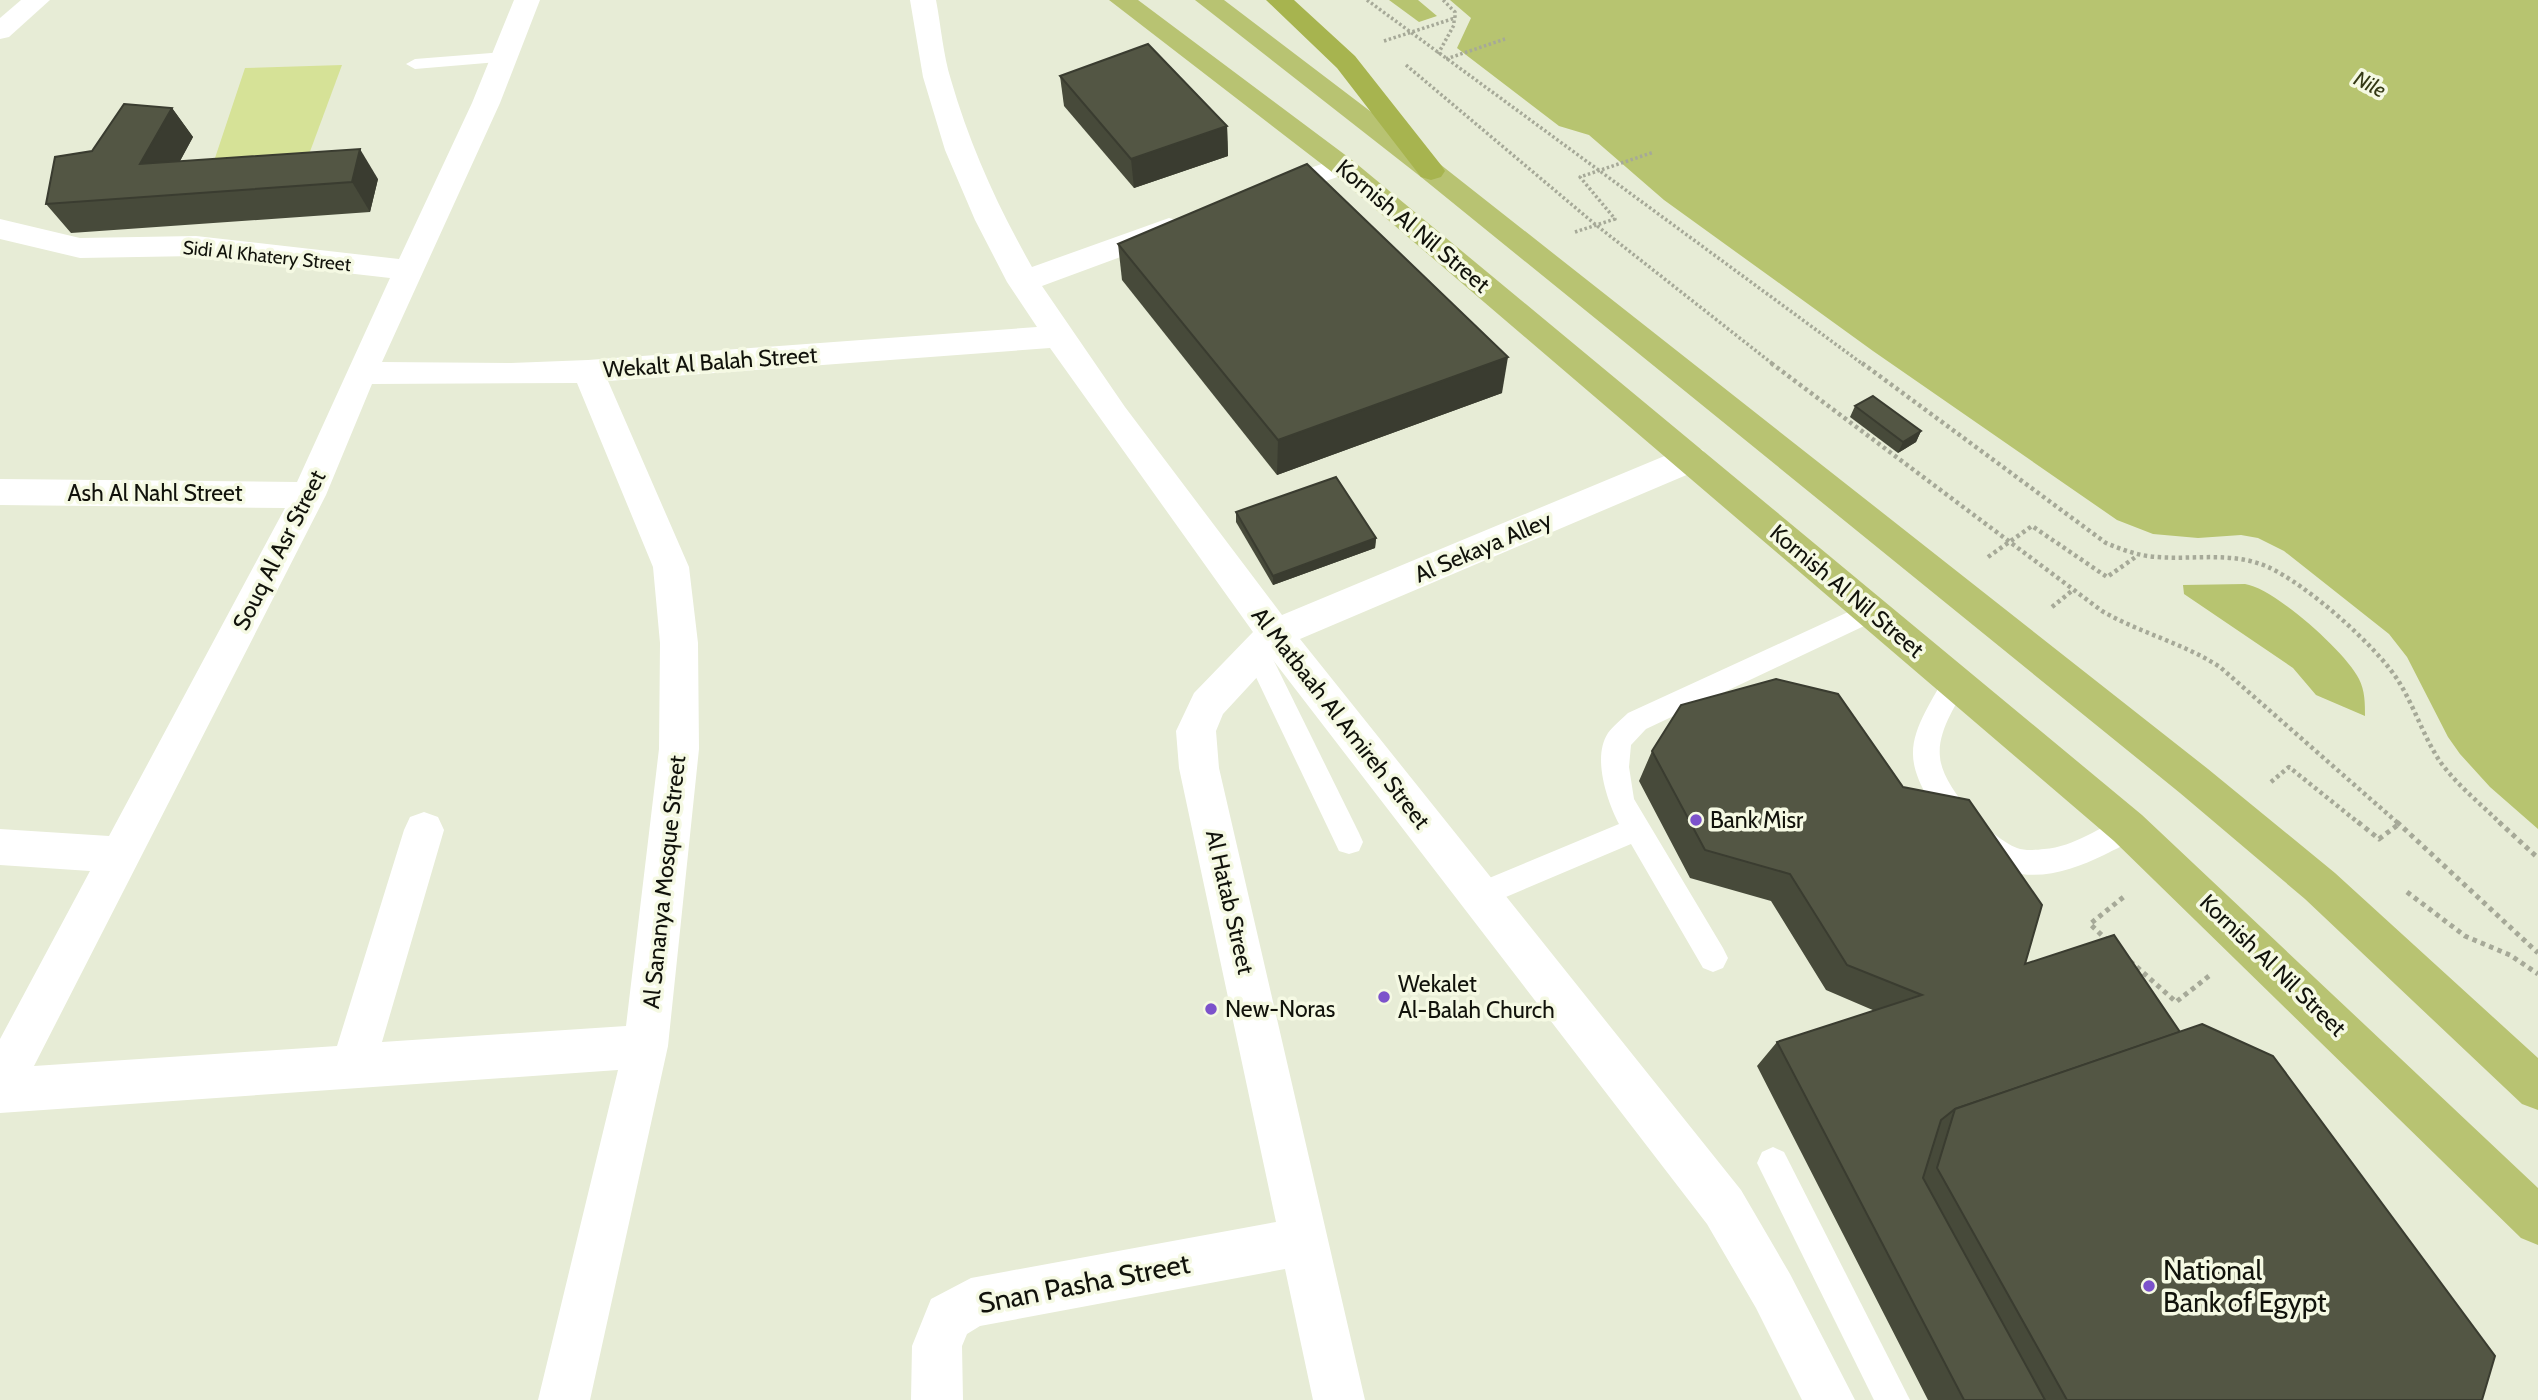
<svg xmlns="http://www.w3.org/2000/svg" width="2538" height="1400" viewBox="0 0 2538 1400" font-family="Cabin,sans-serif">
<style>
.green{fill:#d6e297}
.water{fill:#b7c470}
.lines{fill:none;stroke-linecap:round;stroke-linejoin:round}
.path-far2{stroke:#a6a998;stroke-width:3.5;stroke-dasharray:2.5 2.5;stroke-linecap:butt}
.path-far1{stroke:#a6a998;stroke-width:4.5;stroke-dasharray:3.5 3.5;stroke-linecap:butt}
.path{stroke:#a6a998;stroke-width:5;stroke-dasharray:4.5 4.5;stroke-linecap:butt}
.service{fill:#fff;fill-rule:evenodd}
.minor{fill:#fff;fill-rule:evenodd}
.trunk{fill:#b8c372;fill-rule:evenodd}
.motorway{fill:#a7b44f;fill-rule:evenodd}
.wall{fill:#474a3a}
.shaded-wall{fill:#3a3c30}
.building{fill:#535644;stroke:#3a3c30;stroke-width:2}
.poi-dot{fill:#7c52cb;stroke:#f5f9e3;stroke-width:2.5}
.labels{text-anchor:middle;dominant-baseline:central;stroke-width:7;stroke-linejoin:round;paint-order:stroke}
.far-street-label{font-size:19px;fill:#11120b;stroke:#f5f9e3}
.far-water-label{font-size:21px;font-style:italic;fill:#343915;stroke:#f5f9e3}
.street-label{font-size:23px;fill:#11120b;stroke:#f5f9e3}
.poi-label{font-size:23px;fill:#11120b;stroke:#f5f9e3;text-anchor:start}
.near-poi-label{font-size:28px;fill:#11120b;stroke:#f5f9e3;text-anchor:start}
.near-street-label{font-size:28px;fill:#11120b;stroke:#f5f9e3}
</style>
<rect width="100%" height="100%" fill="#e7ecd6"/>
<!-- green -->
<path class="green" d="M342 65 308 157 212 167 245 68Z"/>
<!-- water -->
<g class="water">
<path d="M1389 0H1418L1437 16 1419 22Z"/>
<path d="M1450 0H2538V829L2490 787 2460 754 2448 737 2407 657 2389 634 2284 551 2258 538 2241 535 2198 538 2153 534 2117 520 1873 351 1664 200 1589 135 1559 126 1457 48 1471 18Z"/>
<path d="M2245 584C2274 588 2346 652 2359 679 2365 691 2365 703 2365 716L2316 695 2293 668 2184 594 2183 585Z"/>
</g>
<g class="lines">
<!-- path-far2 -->
<g class="path-far2">
<path d="M1367 0 1864 365"/>
<path d="M1384 41 1455 18V12L1443 0"/>
<path d="M1438 54 1454 25V17"/>
<path d="M1446 59 1505 39"/>
<path d="M1406 65 1596 225 1774 365"/>
<path d="M1575 232 1615 219 1580 177 1654 152"/>
</g>
<!-- path-far1 -->
<g class="path-far1">
<path d="M1771 363 2102 611C2140 633 2183 643 2220 667L2399 824"/>
<path d="M1862 363 2106 543C2123 550 2139 556 2157 557 2195 560 2232 551 2268 567 2306 584 2377 646 2399 682 2415 708 2424 738 2441 763 2458 786 2481 804 2501 824"/>
<path d="M1988 557 2032 526 2107 577 2137 556"/>
<path d="M2052 607 2073 590"/>
<path d="M2271 782 2289 767 2360 824"/>
</g>
<!-- path -->
<g class="path">
<path d="M2358 822 2379 839 2399 824"/>
<path d="M2397 822 2538 953"/>
<path d="M2499 822 2538 858"/>
<path d="M2407 892 2465 936 2510 955 2538 974"/>
<path d="M2108 941 2090 924 2126 895"/>
<path d="M2130 961 2176 1002 2209 976"/>
</g>
<!-- service -->
<g class="service">
<path d="M504 52 513 57 510 61 415 69 406 64 415 59Z"/>
<path d="M1872 601 1881 604 1885 611 1881 618 1646 729 1631 745 1629 767 1634 799 1723 948 1728 958 1723 968 1713 972 1703 968 1631 844 1480 908 1470 904 1466 895 1470 886 1619 824C1607 801 1592 757 1608 733 1613 726 1621 720 1628 713Z"/>
<path d="M1257 642 1266 645 1359 833 1363 842 1359 851 1349 854 1339 851 1244 652 1248 645Z"/>
<path d="M1955 671 1964 674 1968 682C1957 704 1937 731 1940 757 1942 787 1989 837 2017 848 2025 851 2036 850 2044 849 2075 847 2100 826 2128 816L2138 819 2142 828C2135 842 2117 848 2104 855 2079 867 2050 878 2021 874 1978 868 1912 797 1913 753 1913 726 1934 698 1946 674Z"/>
<path d="M1773 1147 1784 1152 1910 1400H1874L1757 1163 1762 1152Z"/>
</g>
<!-- minor -->
<g class="minor">
<path d="M21 0H50L9 37 0 39V18Z"/>
<path d="M514 0H540L500 103 382 362 511 363 588 360 1037 327 1007 282 975 220 945 150 923 77 910 0H936C941 26 943 54 951 80 970 146 998 207 1032 267L1169 218 1180 221 1184 228 1180 235 1042 286 1125 407 1282 615 1679 450 1691 446 1703 450 1708 459 1703 468 1300 639 1741 1190 1790 1274 1855 1400H1802L1756 1308 1707 1224 1273 660 1223 714 1216 731 1219 768 1365 1400H1313L1285 1269 980 1326 967 1334 962 1346 963 1400H911L912 1346 931 1299 971 1278 1276 1222 1179 768 1176 731 1194 693 1253 632 1050 348 608 381 689 567 698 643 699 749 668 1046 590 1400H538L618 1070 0 1113V1039L90 871 0 865V829L109 836 285 508 0 505V479L297 482 390 278 196 256 80 258 0 239V219L80 238 196 236 399 259 472 103ZM577 383 653 567 660 643 659 749 626 1026 382 1042 444 830 438 817 424 812 410 817 404 830 337 1046 34 1066 326 495 372 384Z"/>
<path d="M1342 157 1352 160 1356 166 1352 172 1268 201 1258 198 1253 192 1258 186Z"/>
</g>
<!-- trunk -->
<g class="trunk">
<path d="M1109 0H1138L1352 160 2142 815 2538 1188V1245L2521 1238 2114 841 1332 172Z"/>
<path d="M1195 0H1224L1441 165 2208 769 2335 873 2538 1058V1110L2522 1104 2305 899 2180 793 1421 177Z"/>
</g>
<!-- motorway -->
<path class="motorway" d="M1266 0H1294L1355 56 1441 165 1445 171 1441 177 1431 180 1421 177 1337 68Z"/>
</g>
<!-- wall -->
<g class="wall">
<path d="M1060 76 1227 126 1228 156 1134 188 1064 106Z"/>
<path d="M172 108 193 137 180 161 378 179 370 212 71 233 46 204 92 151Z"/>
<path d="M1118 244 1502 393 1277 475 1122 280Z"/>
<path d="M1855 406 1921 431 1916 442 1898 453 1850 417Z"/>
<path d="M1236 512 1376 538 1375 548 1273 585 1236 522Z"/>
<path d="M1652 751 2025 964 2180 1032 2482 1400H1928L1757 1066 1777 1042 1875 1011 1826 990 1771 901 1690 878 1639 781Z"/>
</g>
<!-- shaded-wall -->
<g class="shaded-wall">
<path d="M172 108 193 137 162 194 140 164Z"/>
<path d="M1227 126 1228 156 1134 188 1131 159Z"/>
<path d="M360 149 378 179 370 212 352 182Z"/>
<path d="M1508 357 1502 393 1277 475 1278 440Z"/>
<path d="M1921 431 1916 442 1898 453 1903 442Z"/>
<path d="M1376 538 1375 548 1273 585V576Z"/>
</g>
<!-- building -->
<g class="building">
<path d="M1148 44 1227 126 1131 159 1060 76Z"/>
<path d="M124 104 172 108 140 164 360 149 352 182 46 204 55 157 92 151Z"/>
<path d="M1307 164 1508 357 1278 440 1118 244Z"/>
<path d="M1873 396 1921 431 1903 442 1855 406Z"/>
<path d="M1336 477 1376 538 1273 576 1236 512Z"/>
<path d="M1776 679 1838 694 1903 787 1969 800 2042 905 2025 964 2114 935 2180 1032 1955 1109 1941 1120 1923 1178 2045 1400H1964L1777 1042 1922 995 1847 965 1790 874 1705 850 1652 751 1681 705Z"/>
<path d="M2202 1024 2273 1056 2495 1356 2482 1400H2067L1937 1168 1955 1109Z"/>
</g>
<!-- markers -->
<g class="poi-dot">
<circle cx="1696" cy="820" r="7"/>
<circle cx="1384" cy="997" r="7"/>
<circle cx="1211" cy="1009" r="7"/>
<circle cx="2149" cy="1286" r="7"/>
</g>
<g class="labels">
<!-- far-street labels -->
<g class="far-street-label">
<text transform="translate(267 256) rotate(6)">Sidi Al Khatery Street</text>
</g>
<!-- far-water labels -->
<g class="far-water-label">
<text transform="translate(2370 84) rotate(27)">Nile</text>
</g>
<!-- street labels -->
<g class="street-label">
<text transform="translate(1413 226) rotate(40)">Kornish Al Nil Street</text>
<text transform="translate(710 362) rotate(-4)">Wekalt Al Balah Street</text>
<text x="155" y="493">Ash Al Nahl Street</text>
<text transform="translate(1483 547) rotate(-23)">Al Sekaya Alley</text>
<text transform="translate(279 550) rotate(-63)">Souq Al Asr Street</text>
<text transform="translate(1847 591) rotate(40)">Kornish Al Nil Street</text>
<text transform="translate(1341 718) rotate(52)">Al Matbaah Al Amireh Street</text>
<text transform="translate(664 882) rotate(-84)">Al Sananya Mosque Street</text>
<text transform="translate(1230 902) rotate(77)">Al Hatab Street</text>
<text transform="translate(2273 965) rotate(44)">Kornish Al Nil Street</text>
</g>
<!-- poi labels -->
<g class="poi-label">
<text x="1710" y="820">Bank Misr</text>
<text x="1398" y="984">Wekalet<tspan x="1398" dy="26">Al-Balah Church</tspan></text>
<text x="1225" y="1009">New-Noras</text>
</g>
<!-- near-poi labels -->
<g class="near-poi-label">
<text x="2163" y="1270">National<tspan x="2163" dy="32">Bank of Egypt</tspan></text>
</g>
<!-- near-street labels -->
<g class="near-street-label">
<text transform="translate(1084 1283) rotate(-11)">Snan Pasha Street</text>
</g>
</g>
</svg>
